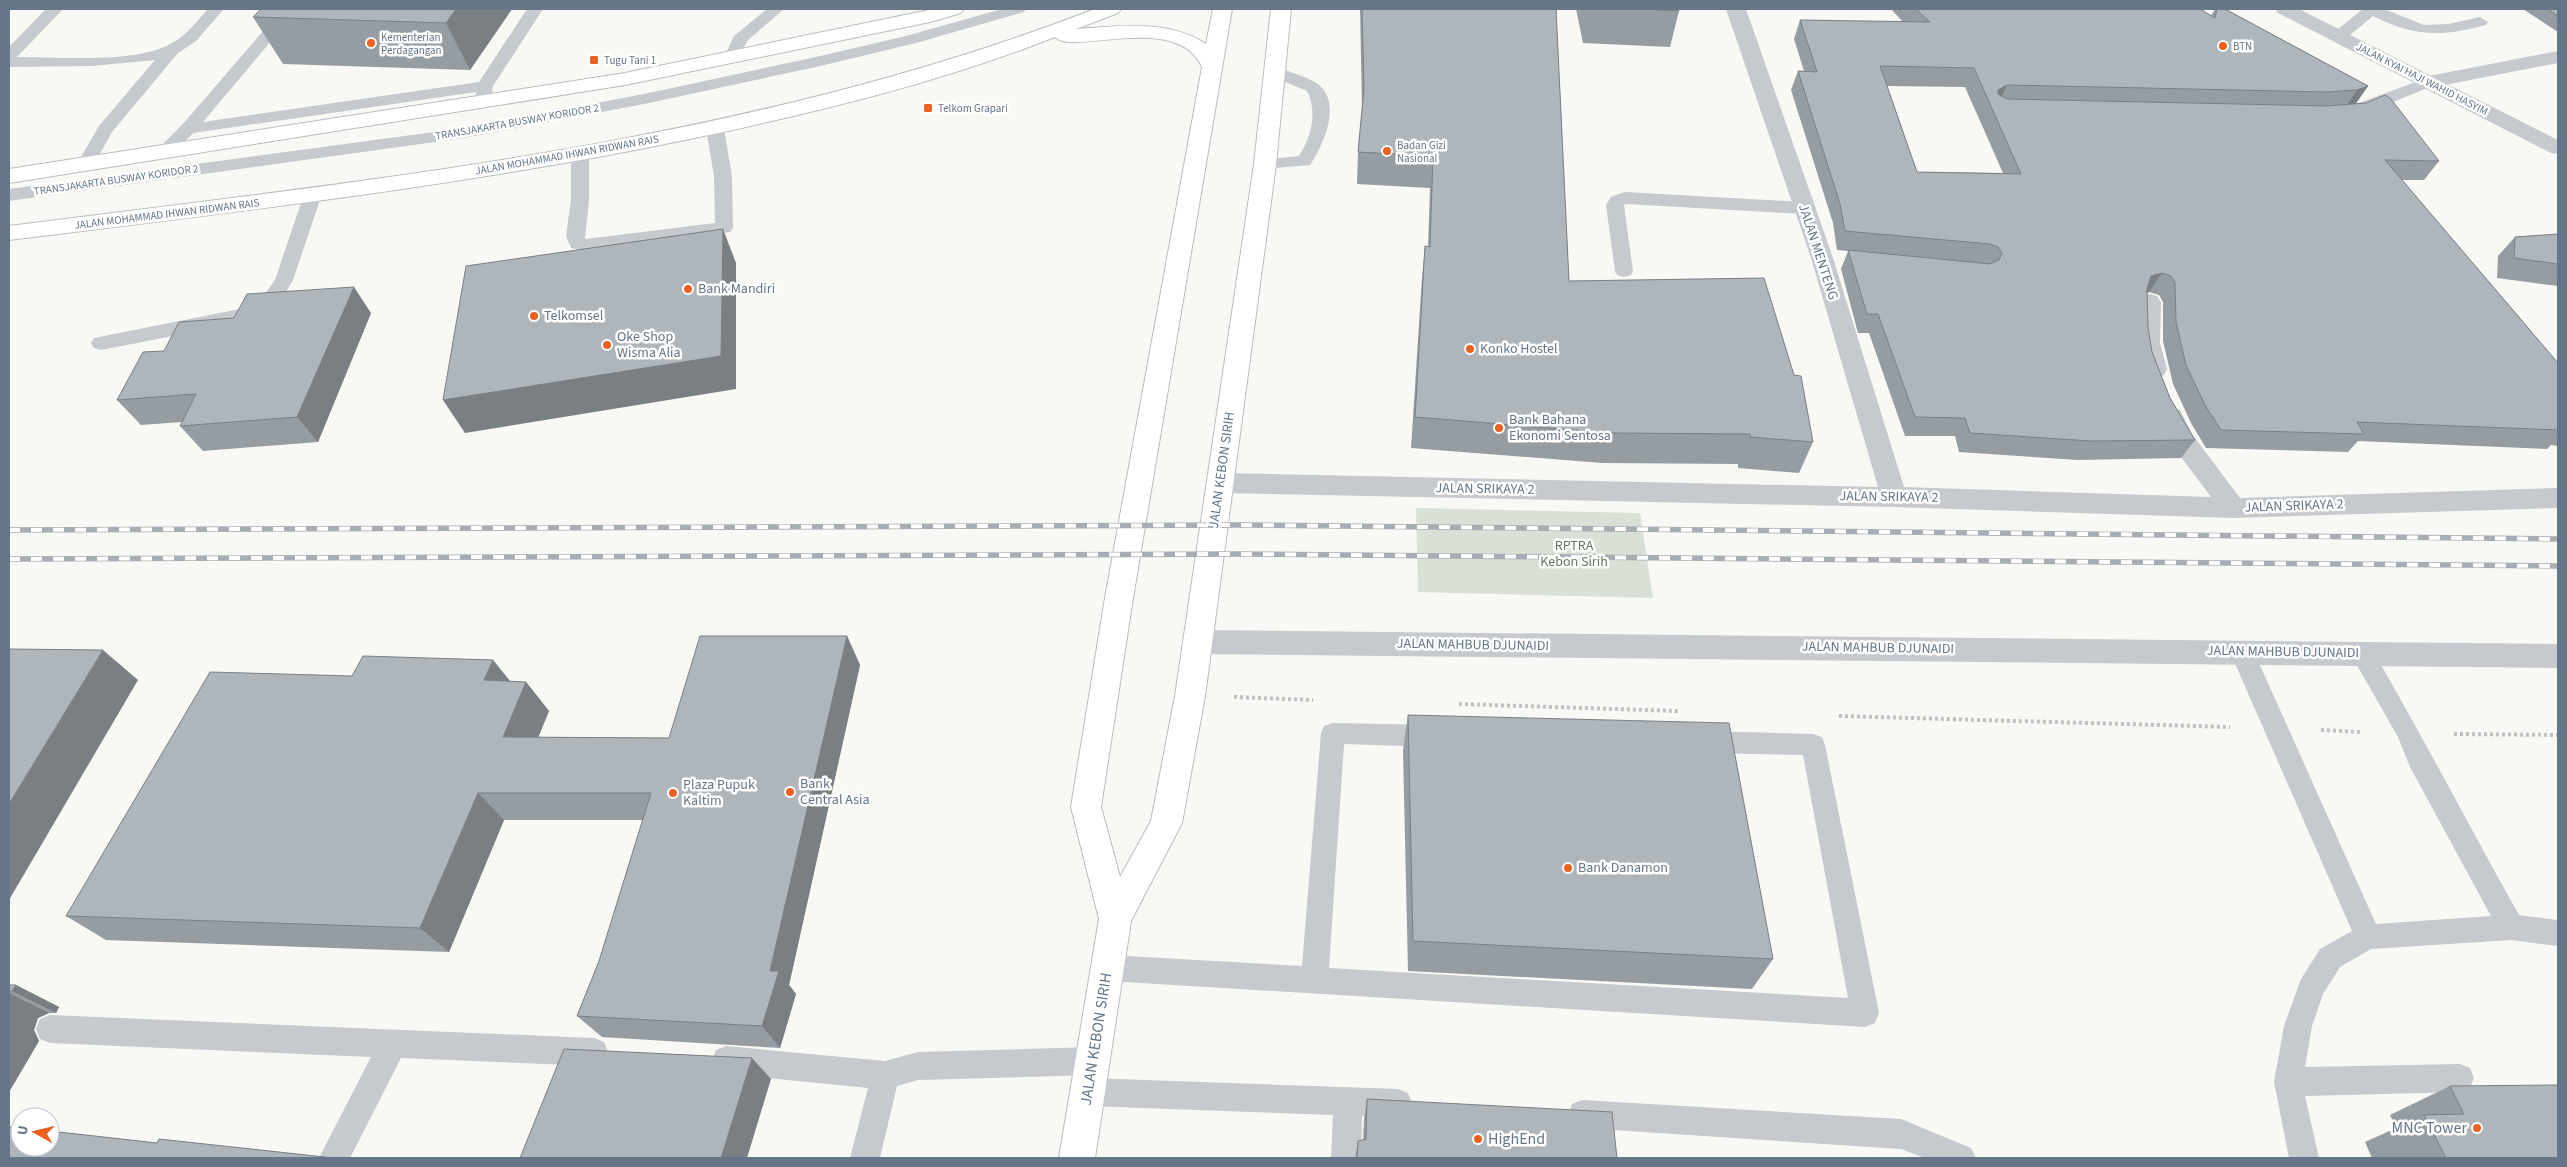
<svg xmlns="http://www.w3.org/2000/svg" width="2567" height="1167" viewBox="0 0 2567 1167" font-family="'Source Sans 3',sans-serif">
<style>
.green{fill:#d9e0d6}
.lines{fill:none;stroke-linecap:round;stroke-linejoin:round}
.primary-casing{stroke:#b9bdc1;stroke-width:2}
.path{stroke:#bfc2c4;stroke-width:4;stroke-dasharray:3 3;stroke-linecap:butt}
.service{fill:#c6c9cd;fill-rule:evenodd}
.minor{fill:#c6c9cd;fill-rule:evenodd}
.tertiary{fill:#c6c9cd;fill-rule:evenodd}
.primary{fill:#fff;fill-rule:evenodd}
.rail-casing{stroke:#a8adb4;stroke-width:5.5}
.rail{stroke:#fff;stroke-width:4;stroke-dasharray:11;stroke-linecap:butt}
.wall{fill:#969da2;fill-rule:evenodd}
.shaded-wall{fill:#7a7f84}
.building{fill:#aeb6bc;stroke:#7a7f84;fill-rule:evenodd}
.poi-dot{fill:#ee601f;stroke:#fff;stroke-width:2}
.labels{text-anchor:middle;dominant-baseline:central;stroke-width:5;stroke-linejoin:round;paint-order:stroke}
.far-poi-label{font-size:11px;fill:#657688;stroke:#fff;text-anchor:start}
.far-street-label{font-size:11px;fill:#657688;stroke:#fff}
.street-label{font-size:14px;fill:#657688;stroke:#fff}
.poi-label{font-size:14px;fill:#657688;stroke:#fff;text-anchor:start}
.park-label{font-size:14px;fill:#647a60;stroke:#fff}
.near-street-label{font-size:16px;fill:#657688;stroke:#fff}
.near-poi-label{font-size:16px;fill:#657688;stroke:#fff;text-anchor:end}
</style>
<rect width="100%" height="100%" fill="#f8f8f5"/>
<!-- green -->
<path class="green" d="M1416 508 1640 513 1653 598 1418 592Z"/>
<g class="lines">
<defs>
<g id="primary">
<path d="M934 9H964L961 13 930 22 625 85 9 183V169L625 73Z"/>
<path d="M1095 9H1121L1118 13 1076 29C1118 26 1169 19 1206 44L1213 9H1232L1133 598 1101 807 1120 877 1151 821 1175 696 1254 164 1271 9H1291L1276 164 1205 696 1182 823 1131 921 1095 1158H1059L1099 919 1071 807 1105 598 1202 67C1177 11 1072 56 1055 37 944 81 826 110 709 135 479 184 243 211 9 240V226C377 179 745 144 1095 9Z"/>
</g>
</defs>
<!-- primary casing -->
<use href="#primary" class="primary-casing"/>
<!-- path -->
<g class="path">
<path d="M1234 697 1313 700"/>
<path d="M1459 704 1678 711"/>
<path d="M1839 716 2230 727"/>
<path d="M2321 730 2360 732"/>
<path d="M2454 734 2558 735"/>
</g>
<!-- service -->
<g class="service">
<path d="M46 9H63L17 57C57 57 138 64 172 43 187 35 197 21 208 9H224L196 41 178 53 112 132 92 168H80L77 164 99 126 155 60 92 66 9 67V47Z"/>
<path d="M282 9H298L203 122 479 82 527 9H543L493 86 490 104H478L476 100V92L193 133 171 156H159L156 152 159 148 182 125Z"/>
<path d="M767 9H784L747 41 738 60H726L724 57 734 36Z"/>
<path d="M1002 9H1026L1024 12 916 43 816 67 644 104 464 138 9 201V189L464 128 644 94 816 57 906 36Z"/>
<path d="M2363 9H2384L2424 25 2448 24 2480 17 2488 22 2486 25C2441 37 2415 37 2373 16L2345 39H2333L2331 36 2333 33Z"/>
<path d="M1275 67C1285 70 1311 78 1319 85 1342 104 1323 146 1310 165L1265 169 1259 168 1256 164 1259 160 1299 156C1311 138 1318 112 1307 91L1269 75 1267 72Z"/>
<path d="M2429 77 2437 82 2435 85 2368 112H2356L2354 108 2356 104Z"/>
<path d="M715 124 721 125 724 129 732 176 733 228 730 232 588 252 571 248 566 236 571 200V154L574 150H586L589 154V200L585 239 715 223 714 176 706 129 709 125Z"/>
<path d="M312 191 318 193 321 197 293 280 278 305 250 321 101 350 94 348 91 343 94 338 245 308 264 295 275 280 303 197 306 193Z"/>
<path d="M1625 192 1804 202 1810 204 1813 208 1810 212 1804 214 1627 204 1624 205 1633 271 1631 275 1624 277 1617 275 1615 271 1606 205 1611 197Z"/>
<path d="M2242 642 2250 645 2254 652 2376 924 2491 916 2410 767 2398 737 2350 653 2354 646 2362 643 2370 646C2422 735 2469 826 2519 915L2558 920V946L2511 940 2371 949 2340 967 2323 994 2312 1026 2305 1067 2460 1064 2470 1068 2474 1078 2470 1088 2460 1092 2305 1096 2319 1158H2289L2274 1082 2284 1026 2301 979 2320 949 2352 931 2230 652 2234 645Z"/>
<path d="M1333 723 1436 725 1445 729 1448 736 1445 743 1436 747 1344 744 1329 968 1848 998 1803 755 1703 753 1694 749 1691 742 1694 735 1703 731 1813 734 1822 737 1825 745 1879 1013 1875 1023 1865 1027 1108 981 1098 977 1094 968 1098 959 1108 955 1302 966 1321 733 1324 726Z"/>
<path d="M50 1015 594 1038 604 1042 608 1052 604 1062 594 1066 401 1058 350 1158H319L371 1057 50 1043 40 1039 36 1029 40 1019Z"/>
<path d="M726 1046 885 1061 918 1052 1092 1047 1102 1051 1106 1061 1102 1071 1092 1075 918 1080 897 1086 880 1158H850L868 1088 726 1074 716 1070 712 1060 716 1050Z"/>
<path d="M1088 1078 1398 1089 1408 1093 1412 1103 1408 1113 1398 1117 1362 1116 1361 1158H1331L1333 1115 1088 1106 1078 1102 1074 1092 1078 1082Z"/>
<path d="M1582 1100 1901 1119 1971 1148 1976 1158H1925L1901 1149 1582 1128 1572 1124 1568 1114 1572 1104Z"/>
</g>
<!-- minor -->
<g class="minor">
<path d="M1726 9H1746L1833 258 1904 487 2211 497 2172 445 2158 416 2162 410 2171 407 2180 410 2192 434 2240 498 2558 488V508L2233 518 1894 507 1221 493 1212 490 1208 483 1212 476 1221 473 1878 487 1811 258Z"/>
<path d="M2558 51V63L2429 88 2422 86 2419 82 2422 78 2429 76Z"/>
<path d="M2149 294 2157 296 2161 302 2160 343 2167 369 2164 375 2155 378 2146 375C2133 353 2137 327 2137 302L2141 296Z"/>
<path d="M1197 630 2558 644V668L1197 654 1187 650 1183 642 1187 634Z"/>
</g>
<!-- tertiary -->
<path class="tertiary" d="M2275 9H2299L2558 140V154L2551 153 2278 13Z"/>
<!-- primary -->
<use href="#primary" class="primary"/>
<defs>
<g id="rail">
<path d="M9 530 1239 525 2558 539"/>
<path d="M9 559 1237 554 2558 566"/>
</g>
</defs>
<!-- rail casing -->
<use href="#rail" class="rail-casing"/>
<!-- rail -->
<use href="#rail" class="rail"/>
</g>
<!-- wall -->
<g class="wall">
<path d="M512 9 470 70 283 64 253 17Z"/>
<path d="M1360 9H1556L1569 281 1813 442 1799 473 1738 468V464L1602 463 1411 448 1422 278 1425 246 1428 247 1430 188 1357 184 1358 152 1362 108Z"/>
<path d="M1576 9H1678L1679 11 1670 47 1583 43Z"/>
<path d="M1891 9H2200L2211 16 2215 9H2225L2368 86 2355 104 2439 161 2424 180H2402L2558 363V446L2551 445 2547 449 2358 441 2348 452 2206 448 2191 423 2173 384 2163 341V302L2159 295 2149 292 2147 293 2148 328 2152 352 2170 398 2195 440 2181 458 2078 460 1959 452 1955 436H1905L1869 333H1858L1841 269 1848 251 1837 250 1833 223 1791 90 1798 71H1804L1794 39 1800 20 1903 22ZM1887 86 1965 87 2003 173 1917 172Z"/>
<path d="M2523 9H2558V32Z"/>
<path d="M2558 234V286L2497 278 2498 256 2515 237Z"/>
<path d="M371 313 318 442 203 451 180 426 182 422 141 425 117 400 164 351Z"/>
<path d="M847 636 860 665 789 985 796 994 780 1048 602 1037 577 1016 599 961 643 820H504L449 952 106 940 66 916 352 676 493 660 511 682H526L549 711 538 737 669 738Z"/>
<path d="M1408 715 1773 959 1752 989 1408 971 1403 750Z"/>
<path d="M9 985H16L59 1007 56 1013H49L38 1018 34 1030 39 1041 9 1092Z"/>
<path d="M2450 1086 2558 1158H2372L2365 1142 2396 1128 2390 1115Z"/>
<path d="M1367 1099 1617 1158H1355L1358 1141 1363 1140 1364 1119Z"/>
</g>
<!-- shaded-wall -->
<g class="shaded-wall">
<path d="M456 9H512L470 70 446 23Z"/>
<path d="M2007 85 1998 104V90Z"/>
<path d="M2368 86 2355 105 2344 109 2357 90Z"/>
<path d="M723 229 736 263V389L465 433 443 400Z"/>
<path d="M2162 273 2149 292 2139 295 2151 276Z"/>
<path d="M354 287 371 313 318 442 297 417Z"/>
<path d="M847 636 860 665 789 985 796 994 780 1048 762 1026 770 971Z"/>
<path d="M103 650 138 680 9 900V804Z"/>
<path d="M493 660 516 689 484 680Z"/>
<path d="M526 682 549 711 527 765 503 737Z"/>
<path d="M478 793 504 820 449 952 420 928Z"/>
<path d="M16 985 59 1007 56 1013 12 991Z"/>
<path d="M9 993 49 1013 38 1018 34 1030 39 1041 9 1092Z"/>
<path d="M752 1058 771 1079 747 1158H721Z"/>
</g>
<!-- building -->
<g class="building">
<path d="M261 9H456L446 23 253 17Z"/>
<path d="M1362 9H1556L1569 281 1764 278 1794 375 1801 376 1813 442 1750 437V434L1610 433 1415 417 1425 246 1430 247 1433 156 1358 152 1364 88Z"/>
<path d="M1644 9H1678L1679 11Z"/>
<path d="M1916 9H2200L2215 18 2217 9H2225L2368 86 2357 90 2327 92 2007 85 1998 90V94L2007 99 2327 106 2366 103 2385 95 2391 99 2439 161 2385 160 2558 363V430L2357 422 2364 434 2221 430 2205 405 2186 365 2176 322 2175 283 2171 276 2162 273 2151 276 2147 289 2148 328 2152 352 2170 398 2195 440 2090 441 1970 433 1965 418 1915 417 1878 314H1867L1848 250 1990 264 1999 260 2002 253 1998 247 1990 244 1845 231 1840 204 1798 71 1817 72 1800 20 1930 22ZM1880 66 1974 68 2021 174 1917 172Z"/>
<path d="M2547 9H2558V16Z"/>
<path d="M723 229 721 356 443 400 466 266Z"/>
<path d="M2558 234V264L2514 258 2515 237Z"/>
<path d="M354 287 297 417 180 426 196 394 117 400 143 352 164 351 179 322 234 318 247 294Z"/>
<path d="M700 636H847L770 971H779L762 1026 577 1016 599 961 651 793H478L420 928 66 916 210 672 352 676 363 656 493 660 484 680 526 682 503 737 669 738Z"/>
<path d="M9 649 103 650 9 804Z"/>
<path d="M1408 715 1729 723 1773 959 1413 941Z"/>
<path d="M9 985H16L12 991H9Z"/>
<path d="M564 1049 752 1058 721 1158H520Z"/>
<path d="M2558 1085V1158H2446L2424 1115 2464 1114 2450 1086Z"/>
<path d="M1367 1099 1612 1112 1617 1158H1357L1358 1141 1366 1139Z"/>
<path d="M9 1127 20 1128V1147H50V1131L157 1143 159 1139 334 1158H9Z"/>
</g>
<!-- markers -->
<g class="poi-dot">
<circle cx="371" cy="43" r="5"/>
<circle cx="2223" cy="46" r="5"/>
<rect x="589" y="55" width="10" height="10" rx="2.5"/>
<rect x="923" y="103" width="10" height="10" rx="2.5"/>
<circle cx="1387" cy="151" r="5"/>
<circle cx="688" cy="289" r="5"/>
<circle cx="534" cy="316" r="5"/>
<circle cx="607" cy="345" r="5"/>
<circle cx="1470" cy="349" r="5"/>
<circle cx="1499" cy="428" r="5"/>
<circle cx="790" cy="792" r="5"/>
<circle cx="673" cy="793" r="5"/>
<circle cx="1568" cy="868" r="5"/>
<circle cx="2477" cy="1128" r="5"/>
<circle cx="1478" cy="1139" r="5"/>
</g>
<g class="labels">
<!-- far-poi labels -->
<g class="far-poi-label">
<text x="381" y="37">Kementerian<tspan x="381" dy="13">Perdagangan</tspan></text>
<text x="2233" y="46">BTN</text>
<text x="604" y="60">Tugu Tani 1</text>
<text x="938" y="108">Telkom Grapari</text>
<text x="1397" y="145">Badan Gizi<tspan x="1397" dy="13">Nasional</tspan></text>
</g>
<!-- far-street labels -->
<g class="far-street-label">
<text transform="translate(2422 79) rotate(27)">JALAN KYAI HAJI WAHID HASYIM</text>
<text transform="translate(517 122) rotate(-10)">TRANSJAKARTA BUSWAY KORIDOR 2</text>
<text transform="translate(567 155) rotate(-10)">JALAN MOHAMMAD IHWAN RIDWAN RAIS</text>
<text transform="translate(116 180) rotate(-8)">TRANSJAKARTA BUSWAY KORIDOR 2</text>
<text transform="translate(167 214) rotate(-7)">JALAN MOHAMMAD IHWAN RIDWAN RAIS</text>
</g>
<!-- street labels -->
<g class="street-label">
<text transform="translate(1818 252) rotate(72)">JALAN MENTENG</text>
<text transform="translate(1222 470) rotate(-82)">JALAN KEBON SIRIH</text>
<text transform="translate(1485 489) rotate(1)">JALAN SRIKAYA 2</text>
<text transform="translate(1889 497) rotate(1)">JALAN SRIKAYA 2</text>
<text transform="translate(2294 506) rotate(-2)">JALAN SRIKAYA 2</text>
<text transform="translate(1473 645) rotate(1)">JALAN MAHBUB DJUNAIDI</text>
<text transform="translate(1878 648) rotate(1)">JALAN MAHBUB DJUNAIDI</text>
<text transform="translate(2283 652) rotate(1)">JALAN MAHBUB DJUNAIDI</text>
</g>
<!-- poi labels -->
<g class="poi-label">
<text x="698" y="289">Bank Mandiri</text>
<text x="544" y="316">Telkomsel</text>
<text x="617" y="337">Oke Shop<tspan x="617" dy="16">Wisma Alia</tspan></text>
<text x="1480" y="349">Konko Hostel</text>
<text x="1509" y="420">Bank Bahana<tspan x="1509" dy="16">Ekonomi Sentosa</tspan></text>
<text x="800" y="784">Bank<tspan x="800" dy="16">Central Asia</tspan></text>
<text x="683" y="785">Plaza Pupuk<tspan x="683" dy="16">Kaltim</tspan></text>
<text x="1578" y="868">Bank Danamon</text>
</g>
<!-- park labels -->
<g class="park-label">
<text x="1574" y="546">RPTRA<tspan x="1574" dy="16">Kebon Sirih</tspan></text>
</g>
<!-- near-street labels -->
<g class="near-street-label">
<text transform="translate(1096 1039) rotate(-81)">JALAN KEBON SIRIH</text>
</g>
<!-- near-poi labels -->
<g class="near-poi-label">
<text x="2467" y="1128">MNC Tower</text>
<text x="1488" y="1139" text-anchor="start">HighEnd</text>
</g>
</g>
<!-- border -->
<rect width="2567" height="1167" fill="none" stroke="#657688" stroke-width="20"/>
<!-- north arrow -->
<g transform="translate(35 1132) rotate(278)"><circle r="24" fill="#ffffff" stroke="#c1c8cf"/>
<path d="M0-4L9 19L0 12L-9 19Z" fill="#ee601f"/>
<text y="-8" font-size="14" font-weight="bold" text-anchor="middle" fill="#657688">U</text>
</g>
</svg>
